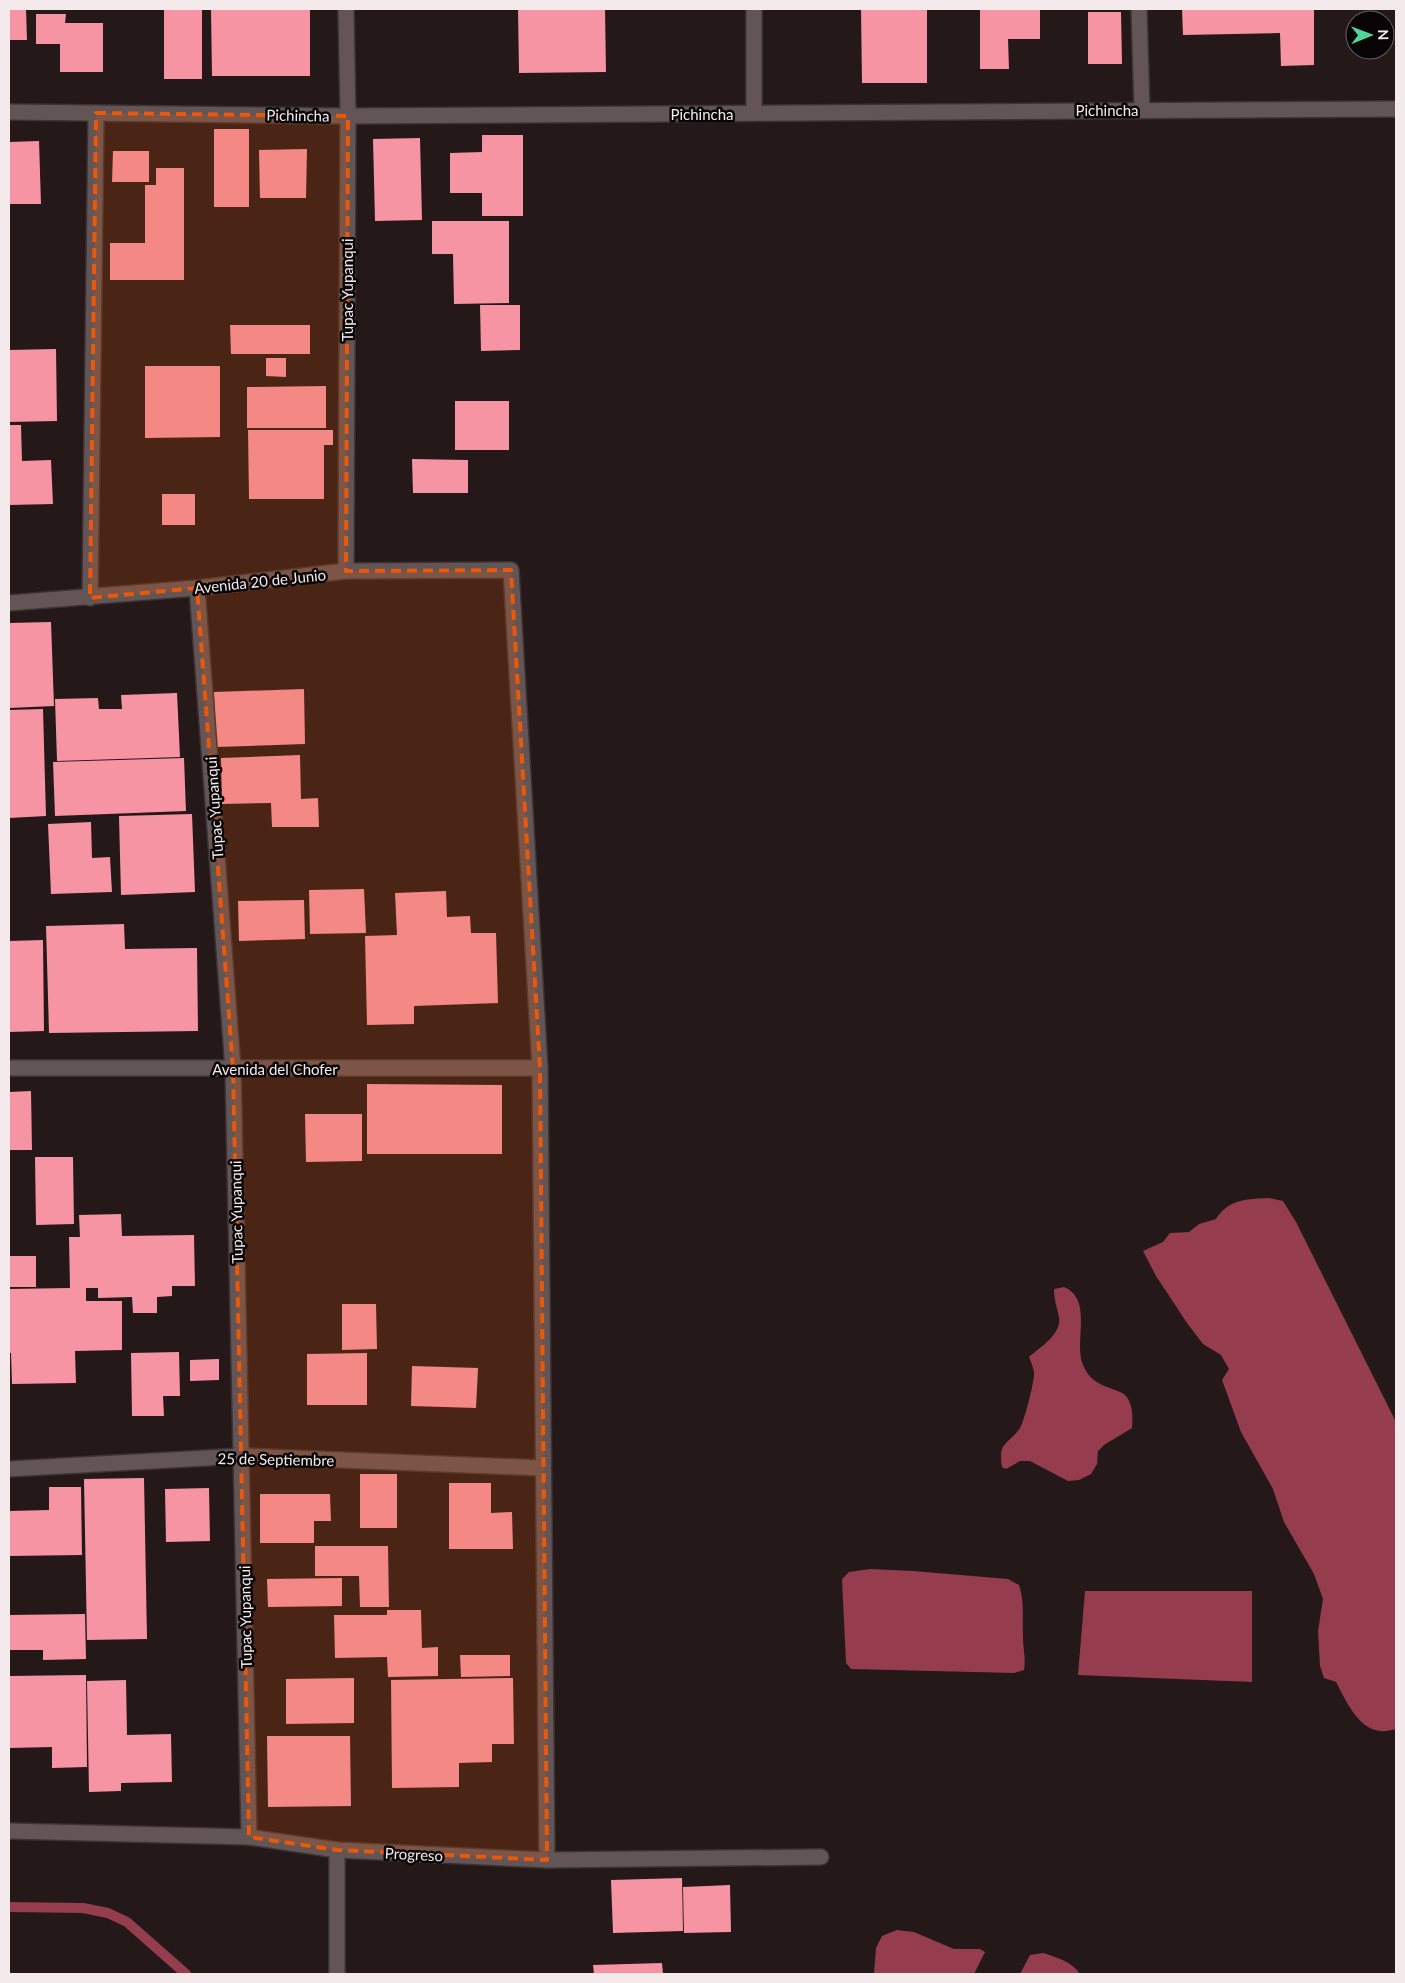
<svg xmlns="http://www.w3.org/2000/svg" width="1405" height="1983" viewBox="0 0 1405 1983" font-family="Lato,sans-serif">
<style>
.water{fill:#953c4e}
.lines{fill:none;stroke-linecap:round;stroke-linejoin:round}
.stream{stroke:#953c4e;stroke-width:10}
.building{fill:#f794a4}
.street-casing{stroke:#3b3233;stroke-width:18}
.street{stroke:#635456;stroke-width:15}
.marked{fill:#e8590c;fill-opacity:0.2;stroke:#e8590c;stroke-width:4;stroke-dasharray:10 6;stroke-linejoin:round}
.labels{text-anchor:middle;dominant-baseline:central;stroke-width:5;stroke-linejoin:round;paint-order:stroke}
.street-label{font-size:15px;fill:#f4eaeb;stroke:#090506}
</style>
<rect width="100%" height="100%" fill="#241819"/>
<!-- water -->
<g class="water">
<path d="M1269 1198 1283 1201 1296 1222 1396 1422V1729C1391 1730 1385 1732 1380 1731 1358 1729 1345 1699 1336 1682L1324 1678 1320 1666 1318 1631 1323 1599 1314 1574 1284 1522 1273 1489 1241 1432 1222 1380 1229 1369 1221 1355 1203 1344 1187 1323 1156 1276 1143 1251 1163 1242 1170 1233 1189 1232 1199 1224 1216 1219C1228 1199 1248 1199 1269 1198Z"/>
<path d="M1064 1287C1094 1300 1073 1341 1083 1365 1089 1380 1100 1385 1115 1390 1118 1391 1123 1393 1125 1395 1133 1403 1133 1418 1132 1428L1104 1445 1098 1451 1097 1464 1091 1474 1079 1480 1068 1481 1030 1461H1020L1006 1469 1002 1467C998 1441 1007 1446 1020 1428 1024 1422 1035 1380 1034 1372 1033 1367 1031 1362 1029 1357 1040 1347 1062 1334 1059 1317 1057 1308 1054 1299 1054 1289Z"/>
<path d="M870 1569 913 1571 1008 1579 1019 1585C1025 1603 1022 1619 1023 1637 1023 1649 1026 1658 1024 1670L1014 1673 851 1669 846 1663 842 1579 849 1572Z"/>
<path d="M1085 1591H1252V1682L1078 1675Z"/>
<path d="M897 1930 914 1932 954 1949H980L985 1952 974 1974H874L876 1948 882 1936Z"/>
<path d="M1043 1953C1058 1958 1071 1961 1080 1974H1020L1030 1955Z"/>
</g>
<g class="lines">
<!-- stream -->
<path class="stream" d="M9 1907 83 1908 108 1913 127 1922 186 1974"/>
</g>
<!-- building -->
<g class="building">
<path d="M9 9H26L27 40H9Z"/>
<rect x="164" y="9" width="38" height="70"/>
<path d="M211 9H310V76H212Z"/>
<path d="M518 9H605L606 72 519 73Z"/>
<path d="M861 9H927V83H862Z"/>
<path d="M980 9H1040V39H1008L1009 69H980Z"/>
<path d="M1182 9H1314V65L1281 66 1280 33 1183 35Z"/>
<path d="M1088 12H1121L1122 64H1088Z"/>
<path d="M36 14H66L65 23H103V72H60V44H36Z"/>
<rect x="214" y="129" width="35" height="78"/>
<path d="M482 135H523V216H482V193H450V153L482 152Z"/>
<path d="M420 138 422 220 375 221 373 139Z"/>
<path d="M39 141 41 204H9V142Z"/>
<path d="M307 149 306 198H260L259 150Z"/>
<path d="M113 151H149V182H112Z"/>
<path d="M156 168H184V280H110V243H145V185H156Z"/>
<path d="M432 221H509V303L454 304 453 254H432Z"/>
<path d="M480 305H520V350L481 351Z"/>
<path d="M230 325H310V354H231Z"/>
<path d="M56 349 57 421 9 422V350Z"/>
<path d="M266 358H286V377L266 376Z"/>
<path d="M145 366H220V437L145 438Z"/>
<path d="M326 386V428H247V387Z"/>
<rect x="455" y="401" width="54" height="49"/>
<path d="M9 425H21L22 461 51 460 53 504 9 505Z"/>
<path d="M248 430H333V445H324V499H249Z"/>
<path d="M412 459 468 460V493H413Z"/>
<rect x="162" y="494" width="33" height="31"/>
<path d="M51 622 54 706 9 708V623Z"/>
<path d="M304 689 305 744 216 747 214 692Z"/>
<path d="M177 693 180 757 57 761 55 699 98 698 99 709H122L121 695Z"/>
<path d="M43 709 46 816 9 818V710Z"/>
<path d="M300 755 301 799 318 798 319 827H272L271 803 222 804 221 758Z"/>
<path d="M184 758 186 811 55 816 53 762Z"/>
<path d="M192 814 195 892 121 895 119 816Z"/>
<path d="M91 822 92 858 110 857 112 892 51 894 48 824Z"/>
<path d="M364 889 366 933 310 934 309 890Z"/>
<path d="M446 891 447 917 470 916 471 933H496L498 1003 414 1006V1024L367 1025 365 936 397 935 395 893Z"/>
<path d="M304 900 305 939 239 941 238 901Z"/>
<path d="M124 924 125 949 197 948 198 1031 49 1033 46 926Z"/>
<path d="M43 940 44 1031 9 1032V941Z"/>
<path d="M367 1084 502 1085V1154H367Z"/>
<path d="M31 1091 32 1150H9V1092Z"/>
<path d="M305 1114H362V1161L306 1162Z"/>
<path d="M35 1157H73L74 1224 36 1225Z"/>
<path d="M121 1214 122 1236 194 1235 195 1286H172V1296L157 1297V1313H133L132 1297 98 1298V1288H86V1301H122V1350L75 1351 76 1383 12 1384 11 1353H9V1289L70 1288 69 1237H80L79 1215Z"/>
<rect x="9" y="1256" width="27" height="31"/>
<path d="M342 1304H376L377 1349 342 1350Z"/>
<path d="M179 1352 180 1396H163L164 1416H132L131 1353Z"/>
<path d="M367 1353V1405H307V1354Z"/>
<path d="M219 1359V1380L190 1381V1360Z"/>
<path d="M412 1366 478 1368 476 1408 411 1406Z"/>
<rect x="360" y="1474" width="37" height="54"/>
<path d="M144 1478 147 1639 87 1640 84 1479Z"/>
<path d="M449 1483H491V1513L512 1512 513 1549H449Z"/>
<path d="M49 1487H81L82 1555 9 1556V1511L49 1510Z"/>
<path d="M209 1488 210 1541 166 1542 165 1489Z"/>
<path d="M260 1494H330L331 1521H314V1543H260Z"/>
<path d="M315 1546H388L389 1607H360L359 1576H315Z"/>
<path d="M342 1578V1606L268 1607 267 1579Z"/>
<path d="M387 1610H421L422 1648 438 1647V1676L388 1677 387 1657 335 1658 334 1615H387Z"/>
<path d="M85 1614 86 1659 43 1660V1650H10L9 1615Z"/>
<path d="M460 1655H510V1676L461 1677Z"/>
<path d="M86 1675 87 1767 52 1768V1747L9 1748V1676Z"/>
<path d="M354 1678V1723L286 1724V1679Z"/>
<path d="M513 1678 514 1744H492V1762L459 1763V1787L392 1788 391 1680Z"/>
<path d="M126 1680 127 1735 171 1734 172 1782 121 1783V1791L89 1792 87 1681Z"/>
<path d="M267 1736H350L351 1806 268 1807Z"/>
<path d="M682 1878 683 1931 613 1933 611 1880Z"/>
<path d="M730 1885 731 1932 684 1933 683 1887Z"/>
<path d="M662 1963 663 1974H594L593 1965Z"/>
</g>
<g class="lines">
<defs>
<g id="street">
<path d="M346 9 348 116 346 571"/>
<path d="M1139 9 1142 110"/>
<path d="M9 112 348 116 1396 109"/>
<path d="M754 113V9"/>
<path d="M197 588 233 1069 249 1837"/>
<path d="M90 598 96 113"/>
<path d="M9 603 197 588 346 571 511 570 540 1068 547 1860"/>
<path d="M9 1068H540"/>
<path d="M9 1469 242 1456 543 1468"/>
<path d="M9 1831 249 1837 337 1850 547 1860 821 1857"/>
<path d="M337 1850V1974"/>
</g>
</defs>
<!-- street casing -->
<use href="#street" class="street-casing"/>
<!-- street -->
<use href="#street" class="street"/>
</g>
<!-- marked area -->
<path class="marked" d="M96 113 348 116 346 571 511 570 540 1068 547 1860 337 1850 249 1837 233 1069 197 588 90 598Z"/>
<g class="labels">
<!-- street labels -->
<g class="street-label">
<text x="1107" y="110">Pichincha</text>
<text x="702" y="114">Pichincha</text>
<text transform="translate(298 115) rotate(1)">Pichincha</text>
<text transform="translate(347 290) rotate(-90)">Tupac Yupanqui</text>
<text transform="translate(260 581) rotate(-6)">Avenida 20 de Junio</text>
<text transform="translate(214 808) rotate(-94)">Tupac Yupanqui</text>
<text x="275" y="1069">Avenida del Chofer</text>
<text transform="translate(236 1212) rotate(-91)">Tupac Yupanqui</text>
<text transform="translate(276 1459) rotate(1)">25 de Septiembre</text>
<text transform="translate(245 1617) rotate(-91)">Tupac Yupanqui</text>
<text transform="translate(414 1854) rotate(3)">Progreso</text>
</g>
</g>
<!-- border -->
<rect width="1405" height="1983" fill="none" stroke="#f4eaeb" stroke-width="20"/>
<!-- north arrow -->
<g transform="translate(1370 35) rotate(89)"><circle r="24" fill="#090506" stroke="#676162"/>
<path d="M0-4L9 19L0 12L-9 19Z" fill="#52d397"/>
<text y="-8" font-size="14" font-weight="bold" text-anchor="middle" fill="#f4eaeb">N</text>
</g>
</svg>
